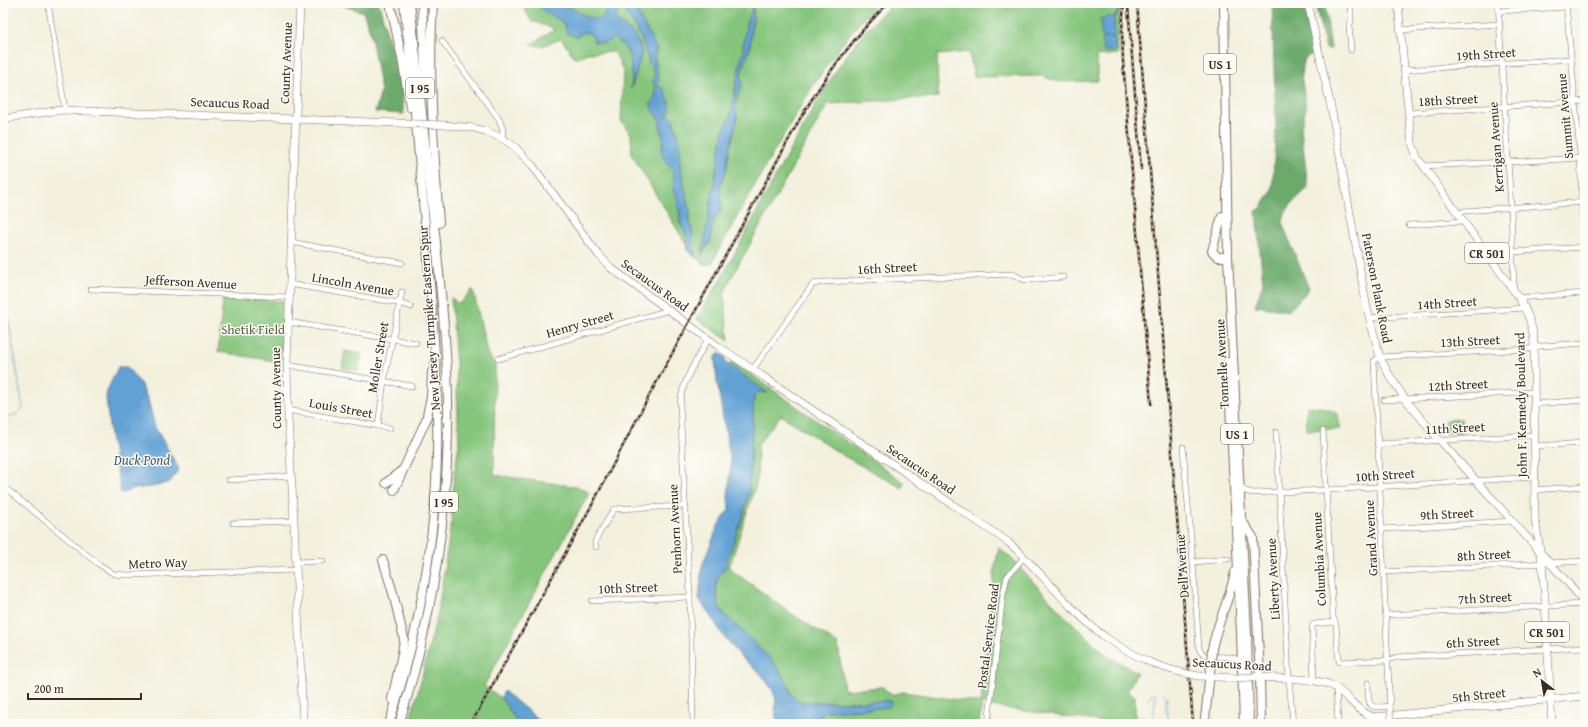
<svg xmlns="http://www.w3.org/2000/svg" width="1588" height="727" viewBox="0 0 1588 727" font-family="'Gentium Book Plus',serif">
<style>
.green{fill:#85c57c;stroke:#60784d;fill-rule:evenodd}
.forest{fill:#6caa6c;stroke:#546a45}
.water{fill:#62a1d4;stroke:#4e6679}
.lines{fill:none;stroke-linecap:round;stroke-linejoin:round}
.stream{stroke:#62a1d4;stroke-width:1}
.minor-casing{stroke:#7b6f61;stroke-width:6}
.major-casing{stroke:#7b6f61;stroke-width:8}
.highway-casing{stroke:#7b6f61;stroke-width:10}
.minor{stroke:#fff;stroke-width:5}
.major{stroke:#fff;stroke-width:7}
.highway{stroke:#fff;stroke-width:8}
.rail-casing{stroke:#3b2a1e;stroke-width:2.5}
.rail{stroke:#fdfcf7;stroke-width:1;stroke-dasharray:3;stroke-linecap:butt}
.minor-bridge-casing{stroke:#7b6f61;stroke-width:6;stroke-linecap:butt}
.major-bridge-casing{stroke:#7b6f61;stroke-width:8;stroke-linecap:butt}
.highway-bridge-casing{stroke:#7b6f61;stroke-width:10;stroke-linecap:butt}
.minor-bridge{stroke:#fff;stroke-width:5}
.major-bridge{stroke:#fff;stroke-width:7}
.highway-bridge{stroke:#fff;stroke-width:8}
.labels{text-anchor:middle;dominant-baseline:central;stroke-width:3;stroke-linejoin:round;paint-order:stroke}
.shield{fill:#fdfcf7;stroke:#75695f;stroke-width:1}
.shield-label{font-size:12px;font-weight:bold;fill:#3b2a1e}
.street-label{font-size:13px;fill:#3b2a1e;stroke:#fdfcf7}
.park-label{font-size:13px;fill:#55603f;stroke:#fdfcf7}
.water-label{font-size:14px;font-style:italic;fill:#4b5a67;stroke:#fdfcf7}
</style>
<rect width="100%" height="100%" fill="#fdfcf7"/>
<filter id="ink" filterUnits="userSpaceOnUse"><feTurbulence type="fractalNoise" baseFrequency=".025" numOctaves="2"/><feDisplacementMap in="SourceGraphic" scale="8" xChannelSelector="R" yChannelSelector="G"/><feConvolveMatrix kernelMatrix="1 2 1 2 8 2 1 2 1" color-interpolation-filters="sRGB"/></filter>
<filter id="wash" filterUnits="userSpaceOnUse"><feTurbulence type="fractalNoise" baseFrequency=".012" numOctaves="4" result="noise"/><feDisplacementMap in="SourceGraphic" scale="16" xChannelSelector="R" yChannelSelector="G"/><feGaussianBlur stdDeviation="0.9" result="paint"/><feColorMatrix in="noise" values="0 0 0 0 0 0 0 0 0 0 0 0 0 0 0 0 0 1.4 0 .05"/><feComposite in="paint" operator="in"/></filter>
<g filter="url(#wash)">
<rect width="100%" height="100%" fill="#f3f0dd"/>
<!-- green -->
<g class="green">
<path d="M521 3H538C540 6 542 9 544 11 554 19 565 18 567 33L576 36 583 32 591 34 594 39V42L604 43 614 38C634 53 631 64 632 87L642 51 640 44 614 19 620 10H624C633 22 640 35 646 50 648 53 648 58 649 62 650 65 653 66 654 69 655 74 653 78 653 82 654 88 657 93 653 99L655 113C661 119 660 124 661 131 661 134 664 137 664 140L661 151 673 170 674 187 673 190 679 202 680 224 686 233 688 247 632 155 631 134 621 121 623 71 615 52 587 53 576 59 561 39 542 46 530 45 555 29 531 21Z"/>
<path d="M562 3H616L607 8 604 16C593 25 572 7 562 3Z"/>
<path d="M632 3H878C839 42 810 89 783 136 758 178 735 221 711 264H704L695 257 694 252 692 241V229L689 219 690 211 686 198V192L684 188V180C676 172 681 153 679 142 678 134 675 125 672 117L669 114 665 118 663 117 667 114V100L663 88 657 86V83L659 80 654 55 657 50ZM753 8 754 16 750 37V48L741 73 742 84 736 103 737 118 734 133 730 147 726 170 722 181 720 179 721 209 715 219 711 228V239L703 254 720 148 725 127 730 118 740 63 744 51 743 46Z"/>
<path d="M894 3H1120L1118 54 1096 56 1098 81 1059 82 1041 76 974 77 969 52 937 55 938 97 828 104 823 112 729 282 724 294 729 341 697 319C707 301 719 283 729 264 753 220 775 176 800 132 826 86 853 37 894 3Z"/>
<path d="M473 289 487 352 495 366 494 475 579 487 589 493 484 686 501 698 520 724H408L416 700 438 612 451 524 454 477 459 444 456 364 451 298 459 304Z"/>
<path d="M223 298 283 301 281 362 218 352Z"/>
<path d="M345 351 362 354 358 371 342 368Z"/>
<path d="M732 361 905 483 902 488 844 456 781 415 758 444 757 481 729 568 786 610 838 644 844 690 883 687 891 695 903 692 981 703 995 566 999 548 1009 556 1064 615 1107 656 1137 672 1127 692 1135 696V724H1117L990 706 982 703 979 724H819L822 713 826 711 882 708 888 707 891 705 890 701 837 702H806L798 701 792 696 786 681 772 660 724 614 718 604 716 584 718 577 726 567 728 557 742 519 749 492 754 396 758 392 767 393 730 366Z"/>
<path d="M1307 406C1319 406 1328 408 1338 414L1340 429 1306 430Z"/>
<path d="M1462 419 1463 432 1445 433V420Z"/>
</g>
<!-- forest -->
<g class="forest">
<path d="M341 3H379L400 83 404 114 375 112 381 92 370 31 363 12 341 5Z"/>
<path d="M1272 3H1303L1317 52 1305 58 1301 74 1306 108 1301 128 1308 188C1298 198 1282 209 1283 225L1309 289 1289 311 1255 306 1263 283 1256 211 1261 208 1272 191 1276 129Z"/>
<path d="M1315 3H1325L1331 49H1326Z"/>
</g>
<!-- water -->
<g class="water">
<path d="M538 3C546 3 556 1 563 4 574 7 593 26 604 16L607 8 616 3H632C641 19 649 34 657 50L654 55 659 80 657 83V86L663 88 669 101 671 111 663 117 665 118 669 114 672 117 680 144V161L682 162 680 164V170L682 173V178L684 180V188L686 192V198L690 211 689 219 692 229V241L695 257 686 249 688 247 686 233 680 224V213L677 205 679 202 673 190C675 184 672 176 673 170L666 163 661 150 664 140 661 132V123L651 107V103L655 96 656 87 653 81 655 75 652 66 649 63 648 57 645 52 646 50 638 31 624 10H620L614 18 634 34 642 51 631 89C632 79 632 65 629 54 627 47 619 42 614 38L604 43 594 42V39L591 34 584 32 576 37 567 33C565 18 554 19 544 11 542 9 540 6 538 3Z"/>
<path d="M1114 3H1119L1118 13 1114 21 1115 36 1110 37 1115 39V51L1111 52 1109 49 1108 52 1103 51 1102 38 1108 37H1102L1100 19 1109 16 1110 18 1117 14V8Z"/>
<path d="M753 7 750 48 741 72 742 84 736 103 737 118 734 133 730 147 726 171 722 182 720 180 721 209 715 219 711 228V239L702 255 720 148 725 127 730 118 740 63 744 51 743 46 747 20Z"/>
<path d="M719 352 725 357V362L768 393 758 392 754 396 749 492 742 519 728 557 726 567 718 577 716 584 718 604 724 614 772 660 786 681 792 696 798 701 806 702H837L890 701 891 705 889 707 826 711 822 713 819 724H777L775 707 776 700 773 691 762 675 743 659 723 635 699 599 702 566 718 526 729 510 728 496 731 464 717 382 715 358Z"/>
<path d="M118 367H127L140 383 148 400 155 427 179 469 170 482 152 487 131 489 127 492 121 493 110 435 106 397 107 391Z"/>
<path d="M504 691 540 721 543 724 518 723 501 698Z"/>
</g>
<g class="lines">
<!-- stream -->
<g class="stream">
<path d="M3 287 23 408 16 414 3 419"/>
<path d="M1164 694 1167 698 1166 703 1169 724"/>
<path d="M1148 700 1151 694 1155 693"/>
<path d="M1151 724 1153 717 1156 695"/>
</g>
</g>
</g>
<g filter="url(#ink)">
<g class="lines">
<defs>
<g id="minor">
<path d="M48 3 65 110"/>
<path d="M1350 3 1351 22 1349 25 1351 50"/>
<path d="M1498 3 1511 208 1514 290"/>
<path d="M1566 3 1580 153 1585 275"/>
<path d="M1499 11 1566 7"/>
<path d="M1400 30 1500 24"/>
<path d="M442 41 499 119 503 130 502 138"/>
<path d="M1403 70 1571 59"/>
<path d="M1408 113 1585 101"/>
<path d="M1423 166 1585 158"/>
<path d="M1458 214 1464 211 1585 202"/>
<path d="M1409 225 1463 221"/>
<path d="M291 242 402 263"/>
<path d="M1490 257 1498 253 1585 247"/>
<path d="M289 284 399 303 411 307"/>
<path d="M91 289 289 297"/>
<path d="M1519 298 1585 293"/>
<path d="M1369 318 1525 308"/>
<path d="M288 322 416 343"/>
<path d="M498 359 669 310"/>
<path d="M287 365 412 386"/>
<path d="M753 369 813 284 823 282 1012 274 1025 280 1064 277"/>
<path d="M1384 400 1534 392"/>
<path d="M1534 404 1585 400"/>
<path d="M287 410 390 428"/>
<path d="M378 426 384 381 402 292"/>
<path d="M1323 431 1333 617 1336 625 1339 662 1388 660 1397 657 1585 647"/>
<path d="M1276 432 1289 679 1293 724"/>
<path d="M1377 444 1534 435"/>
<path d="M1534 446 1585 443"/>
<path d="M1183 447 1193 562 1199 649C1207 665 1227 649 1242 663"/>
<path d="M229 480 291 476"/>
<path d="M3 486 97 563 114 574 127 575 296 570"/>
<path d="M1240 486 1245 491 1253 493 1327 490 1534 477"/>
<path d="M1534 490 1585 486"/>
<path d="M233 523 294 521"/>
<path d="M1382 529 1512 521"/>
<path d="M596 547 595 544 596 539 614 509 686 506"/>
<path d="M296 562 323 561"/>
<path d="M1193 562 1228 559"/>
<path d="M1384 572 1585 561"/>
<path d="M592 601 690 597"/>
<path d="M1386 615 1585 604"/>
<path d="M1314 680 1312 626 1314 624 1334 622"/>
<path d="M1368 683C1369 706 1366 709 1390 706"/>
<path d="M1336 688 1338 724"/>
<path d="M1390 710 1374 361 1380 357 1528 349 1541 346 1585 343"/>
<path d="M693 724 690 597 680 405C682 380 697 360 708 339"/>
<path d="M988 724 1003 594 1007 577 1024 557"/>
</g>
<g id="major">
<path d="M300 3 287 362 288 420 294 521 303 724"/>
<path d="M1308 3 1332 112 1367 309 1380 357 1388 373 1405 399 1436 436 1585 602"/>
<path d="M1398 3 1408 109 1412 143 1417 157 1519 298C1528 312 1533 326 1534 343L1535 519 1542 563 1545 601 1552 724"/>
<path d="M3 119 60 110 397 123"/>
<path d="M444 125 474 128 488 132 503 139 515 147 532 165 598 254 611 268 718 346 1008 542C1042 572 1069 610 1105 637"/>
<path d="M1199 676 1235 678"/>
<path d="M1256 677C1275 678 1321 677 1336 688 1349 697 1359 714 1375 717L1585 696"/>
</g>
<g id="highway">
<path d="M390 3 402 58 410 107"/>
<path d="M422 3 426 88"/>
<path d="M433 3C428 77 434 149 439 223"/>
<path d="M1224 3 1228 257 1247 634 1249 724"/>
<path d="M1222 216 1212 251 1218 257H1228"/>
<path d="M1228 362 1241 633 1244 724"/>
<path d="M386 483 401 471"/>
<path d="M394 490 426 420 431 397 432 372"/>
<path d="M1242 521 1253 537 1260 677 1261 724"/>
<path d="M383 560 393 593 404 639 402 654 392 699"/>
<path d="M1212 649C1217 623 1230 599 1235 572"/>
<path d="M389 724C413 652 429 575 435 499 441 414 434 331 427 247 420 165 413 84 404 3"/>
<path d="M399 724C430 627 447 527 448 425 449 364 442 304 436 243 428 163 419 83 410 3"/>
<path d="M1206 724 1205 719 1211 663"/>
</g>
</defs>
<!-- minor casing -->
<use href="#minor" class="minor-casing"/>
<!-- major casing -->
<use href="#major" class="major-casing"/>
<!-- highway casing -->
<use href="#highway" class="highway-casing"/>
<!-- minor -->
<use href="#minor" class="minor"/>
<!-- major -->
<use href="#major" class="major"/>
<!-- highway -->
<use href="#highway" class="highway"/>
<defs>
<g id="rail">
<path d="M1124 3 1122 31 1123 61 1151 404"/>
<path d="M1137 3 1193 724"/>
<path d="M1128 6 1141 169"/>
<path d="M471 724 593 503 649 396 801 117C826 75 854 37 888 3"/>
</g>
</defs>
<!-- rail casing -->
<use href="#rail" class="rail-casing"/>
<!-- rail -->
<use href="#rail" class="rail"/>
<defs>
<path id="minor-bridge" d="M1390 710 1391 721"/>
<g id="major-bridge">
<path d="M397 123 444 125"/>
<path d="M1105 637C1136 658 1162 670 1199 676"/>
<path d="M1235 678 1254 677"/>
</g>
<path id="highway-bridge" d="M1211 663 1212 649"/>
</defs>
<!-- minor-bridge casing -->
<use href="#minor-bridge" class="minor-bridge-casing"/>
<!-- major-bridge casing -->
<use href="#major-bridge" class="major-bridge-casing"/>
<!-- highway-bridge casing -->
<use href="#highway-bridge" class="highway-bridge-casing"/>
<!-- minor-bridge -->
<use href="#minor-bridge" class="minor-bridge"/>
<!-- major-bridge -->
<use href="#major-bridge" class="major-bridge"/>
<!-- highway-bridge -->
<use href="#highway-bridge" class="highway-bridge"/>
</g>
</g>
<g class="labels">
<!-- shield labels -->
<g class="shield">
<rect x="1204" y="54" width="32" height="20" rx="3"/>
<rect x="406" y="78" width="28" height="20" rx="3"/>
<rect x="1465" y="243" width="44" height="20" rx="3"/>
<rect x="1221" y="424" width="32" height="20" rx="3"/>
<rect x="430" y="492" width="28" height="20" rx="3"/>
<rect x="1525" y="622" width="44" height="20" rx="3"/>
</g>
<g class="shield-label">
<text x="1220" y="64">US 1</text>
<text x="420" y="88">I 95</text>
<text x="1487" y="253">CR 501</text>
<text x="1237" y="434">US 1</text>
<text x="444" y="502">I 95</text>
<text x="1547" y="632">CR 501</text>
</g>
<!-- street labels -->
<g class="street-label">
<text transform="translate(1486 54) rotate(-4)">19th Street</text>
<text transform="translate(286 63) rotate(-88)">County Avenue</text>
<text transform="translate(1448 100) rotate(-3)">18th Street</text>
<text transform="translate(230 103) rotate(2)">Secaucus Road</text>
<text transform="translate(1565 116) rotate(-95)">Summit Avenue</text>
<text transform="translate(1496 147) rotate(-94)">Kerrigan Avenue</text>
<text transform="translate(887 268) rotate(-3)">16th Street</text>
<text transform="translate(191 282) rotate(3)">Jefferson Avenue</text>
<text transform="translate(353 284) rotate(10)">Lincoln Avenue</text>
<text transform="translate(655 285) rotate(36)">Secaucus Road</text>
<text transform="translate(1377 288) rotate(79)">Paterson Plank Road</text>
<text transform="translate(1447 303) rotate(-4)">14th Street</text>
<text transform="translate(429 318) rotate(-94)">New Jersey Turnpike Eastern Spur</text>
<text transform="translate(580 324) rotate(-16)">Henry Street</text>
<text transform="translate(1470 341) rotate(-3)">13th Street</text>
<text transform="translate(378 357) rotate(-80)">Moller Street</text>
<text transform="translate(1222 364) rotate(-93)">Tonnelle Avenue</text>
<text transform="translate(1458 385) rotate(-3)">12th Street</text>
<text transform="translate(276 388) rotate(-91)">County Avenue</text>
<text transform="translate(1521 405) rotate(-91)">John F. Kennedy Boulevard</text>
<text transform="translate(341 408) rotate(10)">Louis Street</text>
<text transform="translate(1455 428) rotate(-3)">11th Street</text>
<text transform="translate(921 469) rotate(34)">Secaucus Road</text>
<text transform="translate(1385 475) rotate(-4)">10th Street</text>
<text transform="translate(1447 514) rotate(-3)">9th Street</text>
<text transform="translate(675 529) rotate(-93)">Penhorn Avenue</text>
<text transform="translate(1371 538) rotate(-93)">Grand Avenue</text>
<text transform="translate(1484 555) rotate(-3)">8th Street</text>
<text transform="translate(1319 559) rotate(-93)">Columbia Avenue</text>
<text transform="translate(158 563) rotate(-2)">Metro Way</text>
<text transform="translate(1182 566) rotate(-94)">Dell Avenue</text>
<text transform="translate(1273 579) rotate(-93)">Liberty Avenue</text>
<text transform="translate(628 588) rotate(-2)">10th Street</text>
<text transform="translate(1485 598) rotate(-3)">7th Street</text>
<text transform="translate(988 636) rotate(-83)">Postal Service Road</text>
<text transform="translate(1473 642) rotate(-3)">6th Street</text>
<text transform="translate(1232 664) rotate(3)">Secaucus Road</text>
<text transform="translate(1479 695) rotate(-6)">5th Street</text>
</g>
<!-- park labels -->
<g class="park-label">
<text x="253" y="329">Shetik Field</text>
</g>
<!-- water labels -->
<g class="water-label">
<text x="142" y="460">Duck Pond</text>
</g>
</g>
<!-- margin -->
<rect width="1588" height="727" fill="none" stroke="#fdfcf7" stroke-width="16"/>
<!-- north arrow -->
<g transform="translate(1542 681) rotate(329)" stroke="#fdfcf7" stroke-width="3" paint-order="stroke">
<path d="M0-3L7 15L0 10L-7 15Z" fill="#3b2a1e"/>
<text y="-6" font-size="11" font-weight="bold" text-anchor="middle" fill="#3b2a1e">N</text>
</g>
<!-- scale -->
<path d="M28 693v6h113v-6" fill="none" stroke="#3b2a1e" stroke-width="2"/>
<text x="34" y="693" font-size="12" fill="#3b2a1e" stroke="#fdfcf7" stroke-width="3" paint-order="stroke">200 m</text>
</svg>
